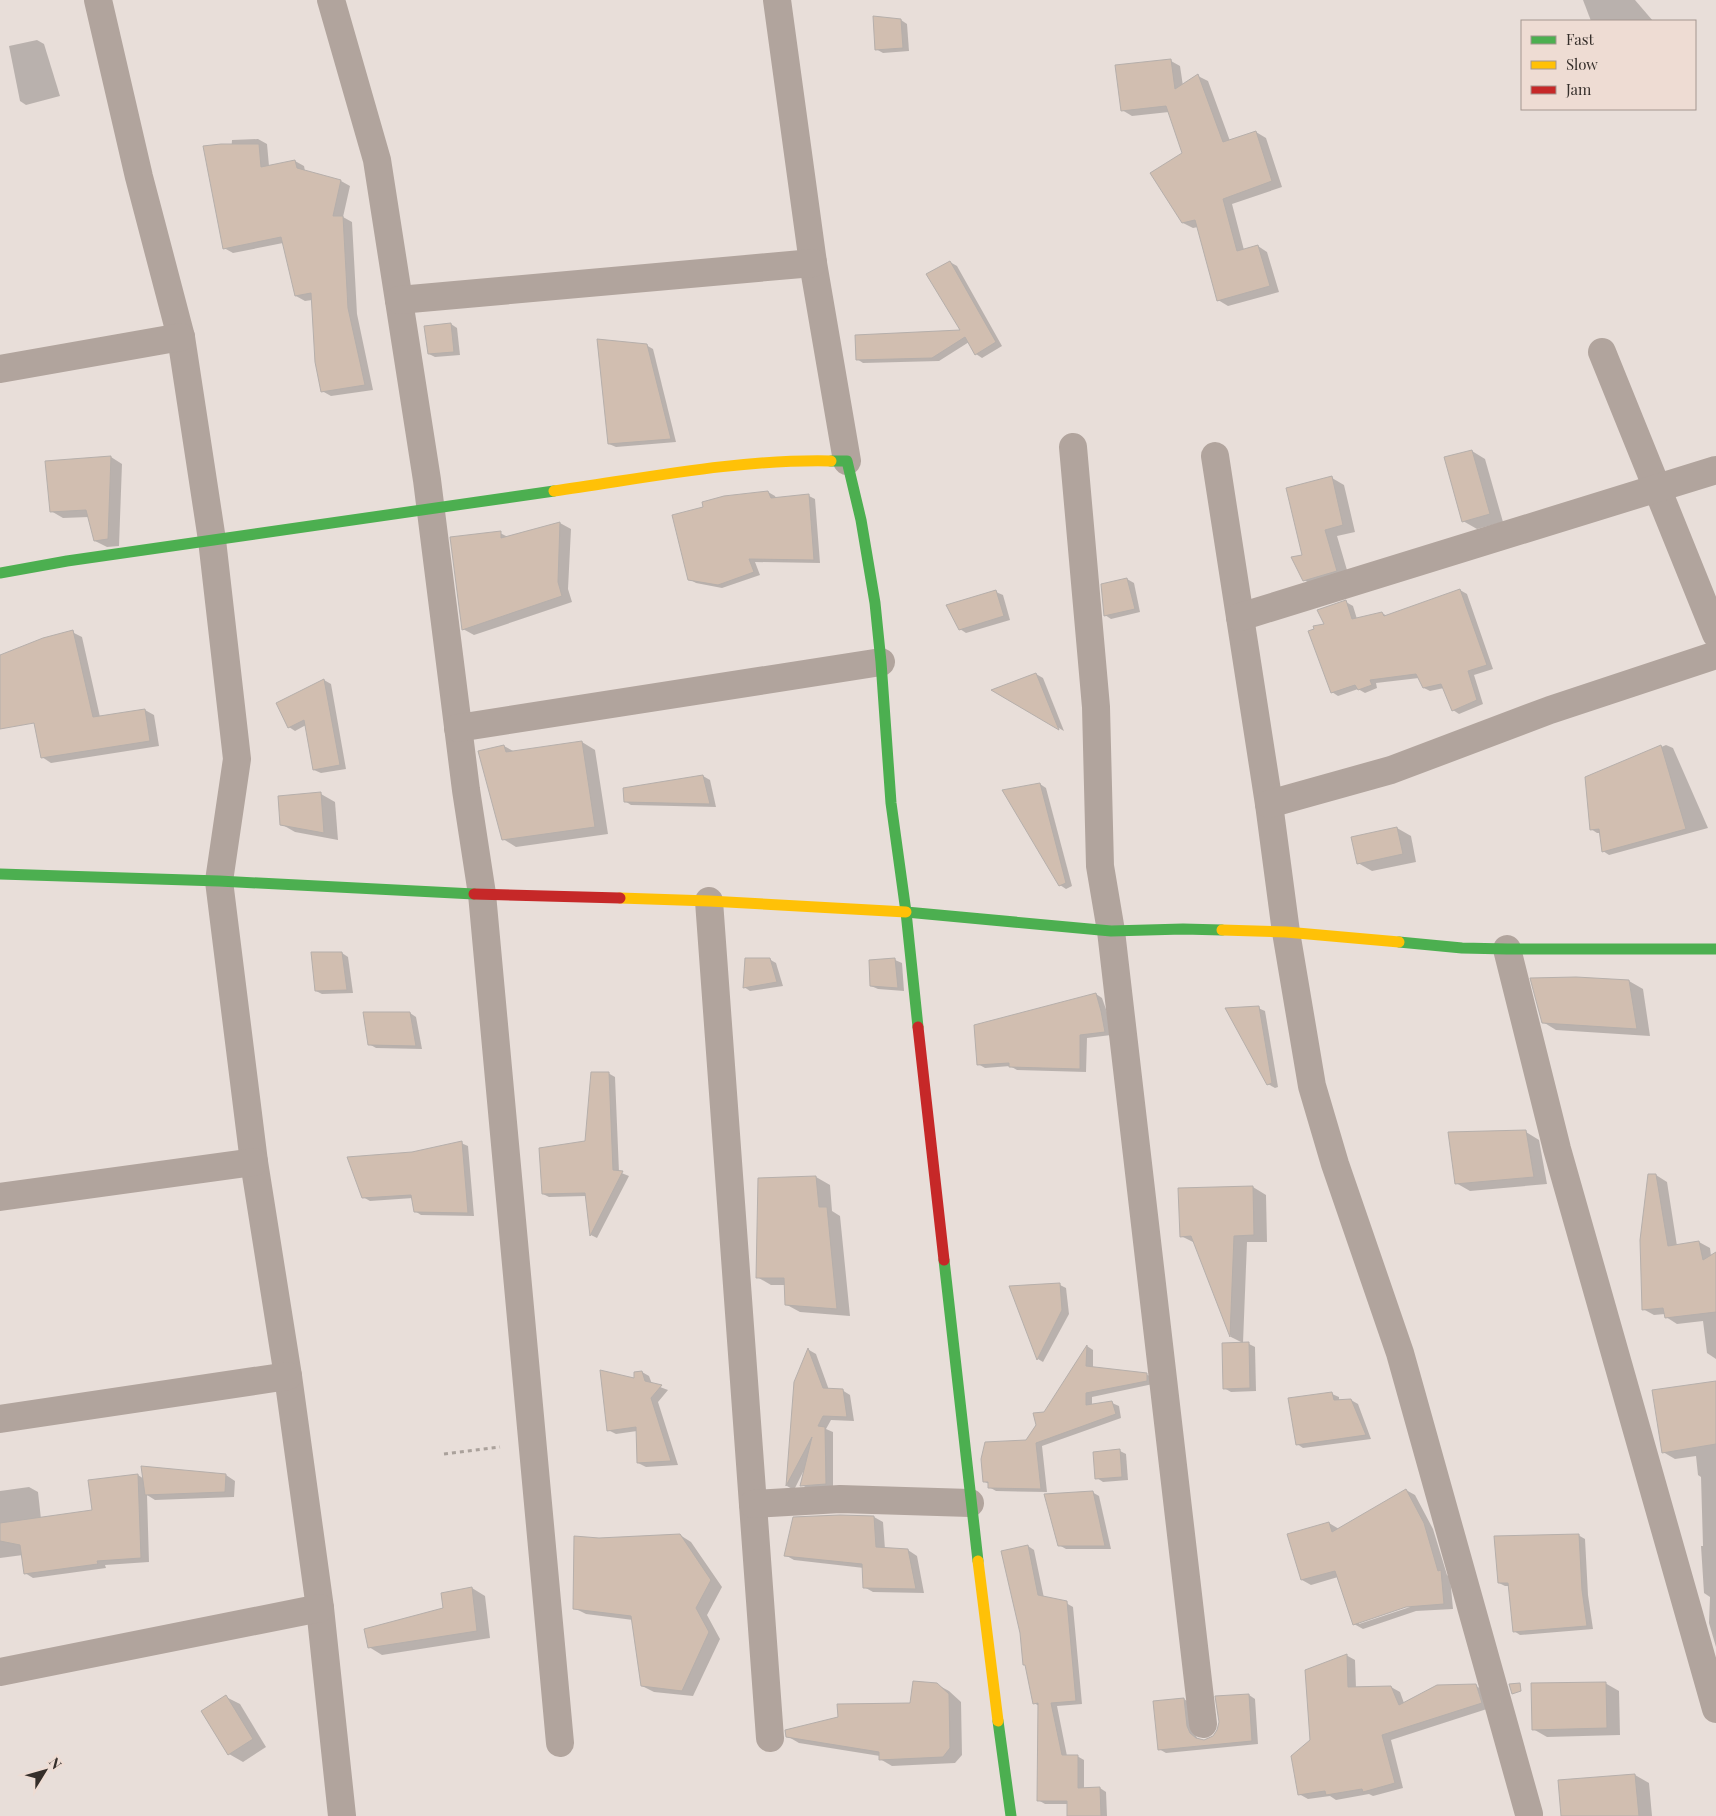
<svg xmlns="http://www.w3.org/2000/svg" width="1716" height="1816" viewBox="0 0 1716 1816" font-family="'Playfair Display',serif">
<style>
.shadow{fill:#0003;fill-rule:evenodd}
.building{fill:#d1beb0;stroke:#b6afab}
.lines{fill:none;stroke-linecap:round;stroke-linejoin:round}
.path{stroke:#aaa19b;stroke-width:3;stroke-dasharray:4 4;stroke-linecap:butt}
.street{stroke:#b1a49d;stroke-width:28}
.fast{stroke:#4caf50;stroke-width:11}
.slow{stroke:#ffc107;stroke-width:11}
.jam{stroke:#c62828;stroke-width:11}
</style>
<rect width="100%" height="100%" fill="#e8ded9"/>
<!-- shadow -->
<g class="shadow">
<path d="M1583 0H1635L1653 21H1591Z"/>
<path d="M901 20 907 24 909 51 883 53 876 49Z"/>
<path d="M37 40 44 44 60 96 26 105 20 101 9 46Z"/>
<path d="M1171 61 1180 66 1183 86 1198 76 1208 81 1230 141 1256 132 1266 138 1282 187 1232 204 1244 250 1258 246 1267 252 1279 292 1228 306 1218 300 1198 227 1193 228 1183 223V153L1169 112 1132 116 1122 110Z"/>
<path d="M258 139 267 144 269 166 295 161 304 166 305 171 341 181 350 186 343 217 352 222 357 314 373 390 331 396 322 391 312 300 305 301 296 296 283 243 233 253 224 248 232 140Z"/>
<path d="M950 262 957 266 1002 346 982 358 976 354 969 342 939 361 863 363 857 359 962 331Z"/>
<path d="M451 324 457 328 460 355 435 357 429 354Z"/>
<path d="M646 345 653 349 676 442 616 447 609 444Z"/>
<path d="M1472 451 1485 459 1503 522 1477 529 1463 521Z"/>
<path d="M111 457 122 464 119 546 107 547 95 541 89 517 63 518 51 511Z"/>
<path d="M1332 478 1344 485 1355 532 1337 536 1349 577 1316 587 1304 580 1303 556Z"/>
<path d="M768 492 775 496 776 498 809 496 815 499 820 563 755 562 760 575 722 588 696 583 689 579 705 508Z"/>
<path d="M560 523 571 529 568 589 572 602 474 635 463 629 500 533 508 537Z"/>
<path d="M1127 579 1134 583 1140 612 1111 619 1105 615Z"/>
<path d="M1460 590 1467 594 1493 669 1474 675 1483 704 1459 714 1453 710 1444 688 1430 691 1424 688 1419 678 1376 683 1377 688 1365 693 1358 689 1338 696 1332 692 1326 625 1346 602 1353 606 1357 619 1382 613 1387 616Z"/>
<path d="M996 592 1003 595 1010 620 966 633 960 629Z"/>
<path d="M72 632 82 637 100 717 145 710 154 715 159 746 51 763 42 757Z"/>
<path d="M1036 674 1043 678 1064 731 994 691Z"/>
<path d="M324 680 331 684 346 769 321 773 314 770 306 725 295 731 289 727 277 704Z"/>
<path d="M582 742 595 750 608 834 516 847 503 839 504 746 515 752Z"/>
<path d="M1666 745 1673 748 1708 828 1609 855 1603 851 1601 833H1597L1591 829 1587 778Z"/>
<path d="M703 776 710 780 716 807 631 805 625 801Z"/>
<path d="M1040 784 1046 788 1072 886 1066 889 1060 885Z"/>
<path d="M321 794 335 802 338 840 295 832 281 824Z"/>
<path d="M1397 828 1411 836 1416 862 1372 871 1358 863Z"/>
<path d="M342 953 348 957 353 993 322 994 316 991Z"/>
<path d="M769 959 776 963 783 986 750 991 744 987Z"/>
<path d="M895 960 902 963 904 991 878 989 871 986Z"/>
<path d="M1629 981 1643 989 1650 1036 1556 1030 1543 1022Z"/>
<path d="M1096 994 1102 998 1108 1015 1111 1035 1087 1038 1086 1072 1017 1070 1010 1066 985 1068 978 1064Z"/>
<path d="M1258 1008 1265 1011 1278 1087 1275 1088 1268 1084Z"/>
<path d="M410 1013 416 1017 422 1049 376 1048 369 1044Z"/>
<path d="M608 1073 615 1077 619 1172 629 1176 597 1238 591 1235 586 1196 549 1197 543 1194 586 1142Z"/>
<path d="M1526 1132 1539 1140 1547 1184 1470 1191 1456 1183Z"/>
<path d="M461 1143 468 1146 474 1216 421 1215 415 1211 413 1198 370 1201 363 1197 412 1153Z"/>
<path d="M1656 1175 1667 1182 1677 1246 1699 1242 1710 1248 1711 1256 1716 1253V1359L1707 1353 1703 1321 1677 1324 1666 1317 1665 1314 1654 1315 1643 1309Z"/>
<path d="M816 1177 830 1185 832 1211 840 1216 850 1316 800 1312 787 1305 785 1285H771L757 1277Z"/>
<path d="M1253 1187 1266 1195 1267 1242H1247L1243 1343 1231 1337 1195 1243 1181 1236Z"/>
<path d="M1060 1285 1066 1288 1069 1314 1043 1362 1038 1359 1010 1287Z"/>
<path d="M1249 1344 1255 1347 1256 1391 1231 1392 1224 1388Z"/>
<path d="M1087 1346 1093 1350V1368L1146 1374 1153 1378V1384L1092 1397V1406L1112 1403 1119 1406 1121 1418 1042 1446 1047 1492 996 1491 989 1487V1484L985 1482 1026 1442Z"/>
<path d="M809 1350 816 1354 829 1390H842L850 1395 854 1421 831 1420 826 1429 833 1432V1488L809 1489 802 1485 804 1470 794 1490 787 1486 795 1382Z"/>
<path d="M642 1372 649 1376 652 1384 668 1390 658 1402 678 1465 646 1467 638 1463 637 1431 616 1434 608 1430 635 1380Z"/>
<path d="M1716 1382V1647L1709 1623 1710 1597 1704 1593 1701 1546H1703L1701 1477 1698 1475 1696 1456 1675 1459 1663 1452Z"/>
<path d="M1332 1394 1339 1397V1401L1351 1400 1358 1404 1371 1439 1303 1448 1297 1444Z"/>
<path d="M1120 1451 1126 1454 1128 1480 1103 1482 1097 1478Z"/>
<path d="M138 1475 144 1479 226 1475 235 1481 234 1497 155 1500 147 1495 149 1562 105 1565 106 1568 33 1578 25 1573 23 1555 0 1558V1491L29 1487 38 1492 41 1519 94 1511Z"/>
<path d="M1406 1490 1415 1495 1433 1529 1447 1575 1450 1577 1453 1609 1416 1611 1363 1629 1354 1624 1338 1577 1311 1585 1302 1580 1329 1523 1339 1529ZM1412 1604 1413 1606 1359 1624V1622Z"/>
<path d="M1092 1492 1099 1496 1111 1549H1066L1059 1545Z"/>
<path d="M840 1516 874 1517 883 1522 885 1549 908 1550 917 1556 924 1593 873 1592 864 1587V1568L794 1560 785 1555Z"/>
<path d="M680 1535 691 1542 722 1587 707 1615 720 1639 693 1696 654 1692 642 1686 633 1620 586 1614 574 1608 599 1539Z"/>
<path d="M1578 1535 1585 1539 1588 1595 1593 1629 1520 1635 1514 1631 1510 1586H1505L1499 1583Z"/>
<path d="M1028 1546 1034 1550 1044 1598 1066 1603 1073 1607 1082 1704 1057 1706 1067 1756H1077L1084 1760V1789L1100 1788 1106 1792 1107 1816H1069L1068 1804H1045L1038 1800 1039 1706 1034 1703Z"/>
<path d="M472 1588 485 1596 490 1638 382 1655 369 1647 444 1609Z"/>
<path d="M1346 1655 1355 1660 1356 1688 1391 1687 1400 1692 1404 1703 1476 1686 1485 1691 1490 1708 1391 1740 1403 1788 1373 1796 1369 1794 1336 1800 1330 1796 1308 1799 1299 1794 1312 1741Z"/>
<path d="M1605 1683 1619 1691 1620 1735 1547 1737 1533 1729Z"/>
<path d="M936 1684 949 1691 961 1702 962 1755 955 1763 892 1766 880 1759V1756L799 1743 787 1736 840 1718 911 1704Z"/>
<path d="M1249 1695 1255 1699 1258 1744 1166 1753 1159 1749 1184 1699 1190 1703 1194 1730 1197 1738 1204 1741 1213 1737Z"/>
<path d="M226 1697 240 1704 266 1747 243 1762 229 1754 202 1712Z"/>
<path d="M1635 1775 1649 1783 1652 1816H1562Z"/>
</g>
<!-- building -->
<g class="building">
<path d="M873 16 901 19 903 48 875 50Z"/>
<path d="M1171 59 1175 89 1198 74 1223 142 1256 131 1272 181 1223 199 1237 251 1258 245 1270 286 1217 301 1195 220 1182 223 1150 173 1182 153 1166 106 1121 111 1115 65Z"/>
<path d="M221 144H259L261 167 295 160 297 168 341 180 333 216H343L348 308 365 385 321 392 315 362 311 293 295 296 281 237 223 249 203 146Z"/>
<path d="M950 261 996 342 975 355 965 337 932 358 856 360 855 335 960 330 926 274Z"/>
<path d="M451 323 454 352 428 354 424 326Z"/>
<path d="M597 339 647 344 671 439 608 444Z"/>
<path d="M1472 450 1490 514 1462 522 1444 457Z"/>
<path d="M111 456 108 539 94 541 86 510 50 512 45 461Z"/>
<path d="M1332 476 1343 525 1325 530 1337 571 1303 581 1291 557 1302 555 1286 488Z"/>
<path d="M768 491 771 498 809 494 814 560 749 559 754 572 718 585 688 580 672 515 703 507 702 502 724 496Z"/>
<path d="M560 522 558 582 562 596 462 630 450 537 501 531V538Z"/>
<path d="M1127 578 1135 609 1104 616 1101 584Z"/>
<path d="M1460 589 1487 665 1468 671 1477 700 1452 711 1441 684 1423 688 1416 674 1370 680 1372 685 1358 690 1355 685 1331 693 1308 631 1314 629 1313 626 1324 624 1317 610 1346 600 1352 619 1382 612 1384 616Z"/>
<path d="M996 590 1004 616 959 630 946 605Z"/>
<path d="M73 630 93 717 145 709 150 741 41 758 34 723 0 729V655L43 638Z"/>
<path d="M1036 673 1059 730 991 690Z"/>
<path d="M324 679 340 765 313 770 304 720 288 728 276 703Z"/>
<path d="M582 741 595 827 502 840 478 751 504 745 506 752Z"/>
<path d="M1661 745 1686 829 1602 852 1599 829 1590 830 1585 777Z"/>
<path d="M703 775 710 804 624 802 623 788Z"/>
<path d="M1040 783 1066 883 1059 886 1002 790Z"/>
<path d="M321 792 324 833 280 825 278 796Z"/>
<path d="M1397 827 1403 854 1357 864 1351 837Z"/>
<path d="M311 952H342L347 990 315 991Z"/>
<path d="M745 958H770L777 982 743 988Z"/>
<path d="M895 958 898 988 870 986 869 960Z"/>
<path d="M1576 977 1629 980 1637 1029 1542 1023 1530 978Z"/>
<path d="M1096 993 1101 1011 1105 1032 1080 1035V1069L1009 1067V1063L977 1065 974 1025Z"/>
<path d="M1259 1006 1272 1083 1267 1085 1225 1008Z"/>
<path d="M363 1012H410L416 1046 368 1045Z"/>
<path d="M591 1072H609L613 1170 623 1171 590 1236 585 1193 542 1194 539 1148 585 1141Z"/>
<path d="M1526 1130 1534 1177 1455 1184 1448 1132Z"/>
<path d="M462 1141 468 1213 414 1212 411 1195 362 1198 347 1157 412 1152Z"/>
<path d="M1648 1174H1656L1668 1246 1699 1241 1703 1260 1716 1252V1312L1665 1318 1663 1308 1642 1310 1640 1240Z"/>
<path d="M816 1176 819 1207H827L837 1309 785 1305 784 1278H756L758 1178Z"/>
<path d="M1253 1186 1254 1235 1234 1236 1230 1337 1191 1236 1180 1237 1178 1188Z"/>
<path d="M1060 1283 1062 1310 1037 1360 1009 1286Z"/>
<path d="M1249 1342 1250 1388 1223 1389 1222 1343Z"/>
<path d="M1087 1345 1086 1366 1147 1373V1381L1086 1393V1405L1112 1401 1116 1414 1036 1443 1041 1489 988 1488V1482H983L981 1459 985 1442 1026 1440 1036 1425 1033 1413 1044 1412Z"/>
<path d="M808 1348 823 1388 843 1389 847 1417 823 1416 818 1426 825 1427 826 1484 800 1486 812 1437 786 1486 794 1382Z"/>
<path d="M600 1370 634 1378V1372L642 1371 645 1381 662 1385 651 1398 671 1461 637 1463 636 1427 607 1431Z"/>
<path d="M1716 1381V1444L1662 1453 1652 1390Z"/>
<path d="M1332 1392 1334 1400 1351 1399 1366 1435 1296 1445 1288 1398Z"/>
<path d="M1120 1449 1122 1477 1095 1479 1093 1452Z"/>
<path d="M141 1466 226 1474 225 1492 145 1495Z"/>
<path d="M138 1474 141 1558 97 1561 98 1564 24 1574 20 1545 0 1541V1523L92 1510 88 1480Z"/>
<path d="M1406 1489 1424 1523 1438 1571 1441 1570 1444 1604 1406 1607 1353 1625 1335 1571 1301 1580 1287 1534 1329 1522 1332 1532Z"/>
<path d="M1093 1491 1105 1546H1058L1044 1494Z"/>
<path d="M840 1515 874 1516 876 1547 908 1549 916 1589 863 1588 862 1564 784 1556 793 1517Z"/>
<path d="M680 1534 711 1580 696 1608 709 1632 682 1691 641 1686 631 1616 573 1609 574 1536 599 1538Z"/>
<path d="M1579 1534 1582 1590 1587 1626 1513 1632 1508 1583H1498L1494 1536Z"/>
<path d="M1028 1545 1038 1595 1067 1601 1076 1701 1051 1703 1062 1755H1078V1788L1100 1787 1101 1816H1067V1801H1037L1038 1703 1033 1704 1025 1665H1023L1020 1633 1001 1551Z"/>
<path d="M472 1587 477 1631 368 1648 364 1629 443 1608 441 1593Z"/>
<path d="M1347 1654 1348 1687 1391 1686 1399 1705 1437 1685 1476 1684 1482 1703 1382 1735 1395 1783 1363 1792 1362 1789 1326 1795 1325 1791 1298 1795 1291 1756 1310 1740 1305 1670Z"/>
<path d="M913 1681 937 1683 949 1694 950 1748 943 1757 879 1760V1752L786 1737 785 1730 838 1717 837 1704 910 1703Z"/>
<path d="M1606 1682 1607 1728 1532 1730 1531 1683Z"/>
<path d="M1520 1683 1521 1691 1512 1694 1509 1684Z"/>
<path d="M1249 1694 1252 1741 1158 1750 1153 1701 1184 1698 1187 1726 1190 1733 1196 1738 1204 1740 1213 1736 1217 1730 1219 1722 1215 1696Z"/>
<path d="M226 1695 253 1739 228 1755 201 1711Z"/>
<path d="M1635 1774 1639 1816H1561L1558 1780Z"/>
</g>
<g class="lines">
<!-- path -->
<path class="path" d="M444 1454 500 1447"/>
<!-- street -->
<g class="street">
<path d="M98 0 139 177 181 337 212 540 237 759 219 881 254 1162 288 1376 320 1608 342 1816"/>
<path d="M331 0 377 160 427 480 466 790 482 894 560 1743"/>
<path d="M777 0 813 263 847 461"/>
<path d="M399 300 813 263"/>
<path d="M1602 352 1716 634"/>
<path d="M0 369 181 337"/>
<path d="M1073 447 1096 707 1100 866 1111 931 1203 1724"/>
<path d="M1215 456 1269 804 1286 932 1312 1086 1335 1164 1400 1353 1529 1814"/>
<path d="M1240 617 1716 470"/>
<path d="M458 728 881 662"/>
<path d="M1269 804 1391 770 1550 710 1716 655"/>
<path d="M709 901 770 1738"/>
<path d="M1507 949 1557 1149 1716 1709"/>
<path d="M0 1197 254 1162"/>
<path d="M0 1419 288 1376"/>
<path d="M753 1504 840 1499 970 1503"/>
<path d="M0 1672 320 1608"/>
</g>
<!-- fast -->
<g class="fast">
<path d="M831 461H847L861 520 875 603 881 662 891 803 906 912 918 1027"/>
<path d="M0 573 67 561 554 491"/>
<path d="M0 874 219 881 474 894"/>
<path d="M906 912 1111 931 1183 929 1222 930"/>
<path d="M1399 942 1462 948 1507 949H1716"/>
<path d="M944 1260 978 1561"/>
<path d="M998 1721 1011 1816"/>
</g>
<!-- slow -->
<g class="slow">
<path d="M554 491C646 478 738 459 831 461"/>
<path d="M620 898 709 901 906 912"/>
<path d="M1222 930 1286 932 1399 942"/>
<path d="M978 1561 998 1721"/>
</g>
<!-- jam -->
<g class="jam">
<path d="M474 894 620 898"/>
<path d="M918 1027 944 1260"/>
</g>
</g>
<!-- legend -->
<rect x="1521" y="20" width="175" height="90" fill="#eedcd3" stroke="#a4968f"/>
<rect x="1531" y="36" width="25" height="8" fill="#4caf50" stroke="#a4968f"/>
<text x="1566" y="45" font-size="15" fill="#352e2a">Fast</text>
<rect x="1531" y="61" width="25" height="8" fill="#ffc107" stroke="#a4968f"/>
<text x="1566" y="70" font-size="15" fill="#352e2a">Slow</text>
<rect x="1531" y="86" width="25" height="8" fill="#c62828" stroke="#a4968f"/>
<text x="1566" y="95" font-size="15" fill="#352e2a">Jam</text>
<!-- north arrow -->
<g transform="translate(45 1771) rotate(53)" stroke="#eedcd3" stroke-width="4" paint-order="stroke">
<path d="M0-4L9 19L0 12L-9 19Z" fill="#352e2a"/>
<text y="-8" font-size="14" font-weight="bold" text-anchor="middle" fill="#352e2a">N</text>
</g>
</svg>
